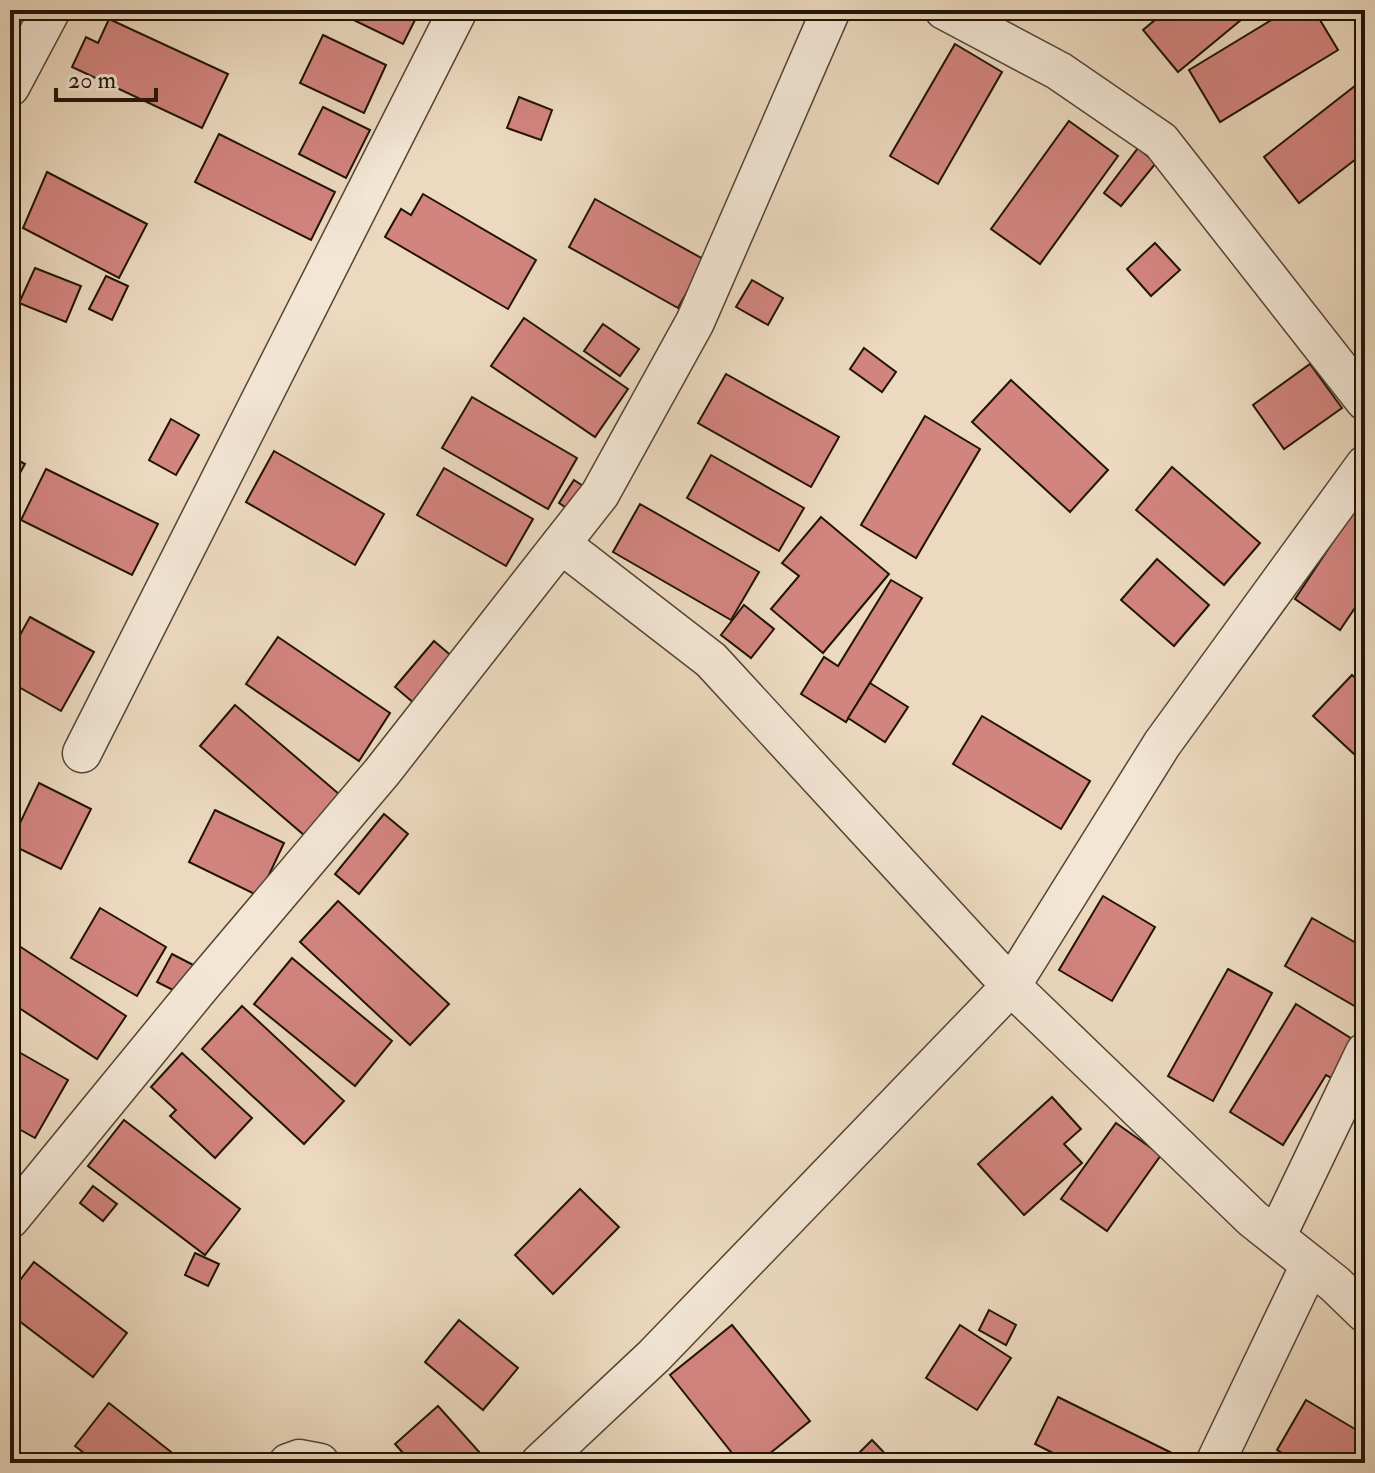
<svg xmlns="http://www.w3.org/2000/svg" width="1375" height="1473" viewBox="0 0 1375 1473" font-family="'IM FELL Double Pica',serif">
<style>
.building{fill:#d2847f;stroke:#201407;stroke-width:2}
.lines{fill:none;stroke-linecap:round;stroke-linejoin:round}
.minor-casing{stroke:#534535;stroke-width:41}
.minor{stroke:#f3e6d5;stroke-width:38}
</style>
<rect width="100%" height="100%" fill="#ecd9bf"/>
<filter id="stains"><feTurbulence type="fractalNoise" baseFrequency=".0025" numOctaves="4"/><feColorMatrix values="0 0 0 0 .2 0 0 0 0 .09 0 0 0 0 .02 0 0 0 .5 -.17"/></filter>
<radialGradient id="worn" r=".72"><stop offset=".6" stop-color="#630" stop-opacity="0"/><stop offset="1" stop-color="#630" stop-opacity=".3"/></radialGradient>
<!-- building -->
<g class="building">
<path d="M333 10H420L403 44Z"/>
<path d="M1167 10H1253L1178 72 1143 30Z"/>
<path d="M1288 10H1314L1338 50 1220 122 1189 70Z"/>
<path d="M109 19 228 74 202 128 72 67 86 37 98 43Z"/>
<path d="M323 35 386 65 364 113 300 83Z"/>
<path d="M955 44 1002 72 938 184 890 156Z"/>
<path d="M1365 78V152L1299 203 1264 157Z"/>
<path d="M519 97 552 110 541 140 507 128Z"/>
<path d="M323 107 370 130 346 178 299 154Z"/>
<path d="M1069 121 1118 156 1040 264 991 229Z"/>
<path d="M219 134 335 192 311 240 195 182Z"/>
<path d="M1138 148 1156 163 1121 206 1104 193Z"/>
<path d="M47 172 147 224 119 278 23 228Z"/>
<path d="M423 194 536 260 508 309 385 237 401 209 411 215Z"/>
<path d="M595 199 705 260 678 308 569 247Z"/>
<path d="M1155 243 1180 270 1151 296 1127 269Z"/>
<path d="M35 268 81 286 66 322 19 303Z"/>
<path d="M106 276 128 286 112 320 89 309Z"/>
<path d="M752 280 783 298 768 325 736 307Z"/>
<path d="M524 318 628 389 595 437 491 366Z"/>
<path d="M603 324 639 349 620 376 584 351Z"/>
<path d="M864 348 896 372 882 392 850 369Z"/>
<path d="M1310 364 1342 408 1284 449 1253 405Z"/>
<path d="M726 374 839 437 811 487 698 423Z"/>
<path d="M1011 380 1108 470 1070 512 972 422Z"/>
<path d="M472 397 577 458 548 509 442 448Z"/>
<path d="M925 416 980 449 916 558 861 525Z"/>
<path d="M171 419 199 435 176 475 149 460Z"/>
<path d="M274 451 384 514 355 565 246 502Z"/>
<path d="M711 455 804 508 779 551 687 498Z"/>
<path d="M10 456 25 464 10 491Z"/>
<path d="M1172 467 1260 543 1224 585 1136 510Z"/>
<path d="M444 468 533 519 506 566 417 515Z"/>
<path d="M46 469 158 524 132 575 21 520Z"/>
<path d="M574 480 589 490 574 513 559 503Z"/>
<path d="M1362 498 1365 500V593L1340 630 1295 599Z"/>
<path d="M640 504 759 572 731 620 613 552Z"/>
<path d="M821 517 889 574 823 653 771 609 799 576 782 563Z"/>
<path d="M1157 559 1209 605 1174 646 1121 600Z"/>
<path d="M891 580 922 598 846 722 801 694 824 657 838 666Z"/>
<path d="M744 605 774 629 751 658 721 635Z"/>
<path d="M30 617 94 652 61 711 10 682V653Z"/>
<path d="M278 637 390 713 359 761 246 684Z"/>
<path d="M434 641 461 664 422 710 395 687Z"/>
<path d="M1352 675 1365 687V742L1354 754 1313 716Z"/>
<path d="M870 683 908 707 885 742 848 718Z"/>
<path d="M235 705 339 794 304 835 200 746Z"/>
<path d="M982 716 1090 781 1061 829 953 764Z"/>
<path d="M39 783 91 809 61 869 10 844Z"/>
<path d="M215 810 284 843 259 896 189 862Z"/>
<path d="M384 814 408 834 359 894 335 874Z"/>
<path d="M1103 896 1155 927 1112 1001 1059 970Z"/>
<path d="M338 901 449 1004 410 1045 300 942Z"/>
<path d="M100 908 166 947 137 996 71 958Z"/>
<path d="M1312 918 1365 948V1012L1285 966Z"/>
<path d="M10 940 126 1016 97 1059 10 1002Z"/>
<path d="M172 954 201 969 187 997 157 982Z"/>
<path d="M292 958 392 1041 355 1086 254 1004Z"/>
<path d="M1228 969 1272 993 1213 1101 1168 1076Z"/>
<path d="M1296 1004 1362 1045 1339 1082 1326 1075 1283 1145 1230 1112Z"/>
<path d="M242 1006 344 1101 304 1144 202 1049Z"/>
<path d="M10 1047 68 1080 35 1138 10 1124Z"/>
<path d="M182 1053 252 1118 215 1158 170 1116 176 1110 151 1087Z"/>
<path d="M1052 1097 1081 1129 1064 1144 1082 1163 1024 1215 978 1164Z"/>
<path d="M124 1120 240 1209 205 1255 88 1166Z"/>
<path d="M1116 1123 1161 1155 1107 1231 1061 1199Z"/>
<path d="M93 1186 117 1204 103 1221 80 1203Z"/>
<path d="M580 1189 619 1227 553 1294 515 1255Z"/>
<path d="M195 1253 219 1264 208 1286 185 1275Z"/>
<path d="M34 1262 127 1333 93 1377 10 1314V1293Z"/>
<path d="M989 1310 1016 1325 1006 1345 979 1330Z"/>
<path d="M459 1320 518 1368 483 1410 425 1362Z"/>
<path d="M732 1325 810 1421 758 1463H740L670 1375Z"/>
<path d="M960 1325 1011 1358 977 1410 926 1378Z"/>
<path d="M1058 1397 1174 1454 1170 1463H1073L1035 1444Z"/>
<path d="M1306 1400 1365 1435V1463H1300L1277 1450Z"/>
<path d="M109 1403 185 1463H97L75 1446Z"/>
<path d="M438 1406 489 1463H412L395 1444Z"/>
<path d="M872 1440 894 1463H849Z"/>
</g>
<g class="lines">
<defs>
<g id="minor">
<path d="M944 10 1059 71 1161 141 1365 401"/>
<path d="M10 87 51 10"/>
<path d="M561 544 711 660 1011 986 1253 1219 1335 1284 1365 1313"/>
<path d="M82 753 458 10"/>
<path d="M10 1219 200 987 382 772 600 494 695 322 831 10"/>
<path d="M1276 1237 1365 1052"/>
<path d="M288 1463 299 1459 320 1463"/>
<path d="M540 1463 654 1356 1011 986 1162 744 1365 465"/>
<path d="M1215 1463 1310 1265"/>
</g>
</defs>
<!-- minor casing -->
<use href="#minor" class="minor-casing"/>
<!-- minor -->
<use href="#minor" class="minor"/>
</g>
<!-- margin -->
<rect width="1375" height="1473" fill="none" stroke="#ecd9bf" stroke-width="40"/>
<rect x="12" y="12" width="1351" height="1449" fill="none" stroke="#201407" stroke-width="4"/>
<rect x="20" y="20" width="1335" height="1433" fill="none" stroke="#201407" stroke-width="2"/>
<!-- scale -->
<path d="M56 88v12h100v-12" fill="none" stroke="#201407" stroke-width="4"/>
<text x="68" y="88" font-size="24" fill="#201407" stroke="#f3e6d5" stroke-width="6" paint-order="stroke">20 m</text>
<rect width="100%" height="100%" filter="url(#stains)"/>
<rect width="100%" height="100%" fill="url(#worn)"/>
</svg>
